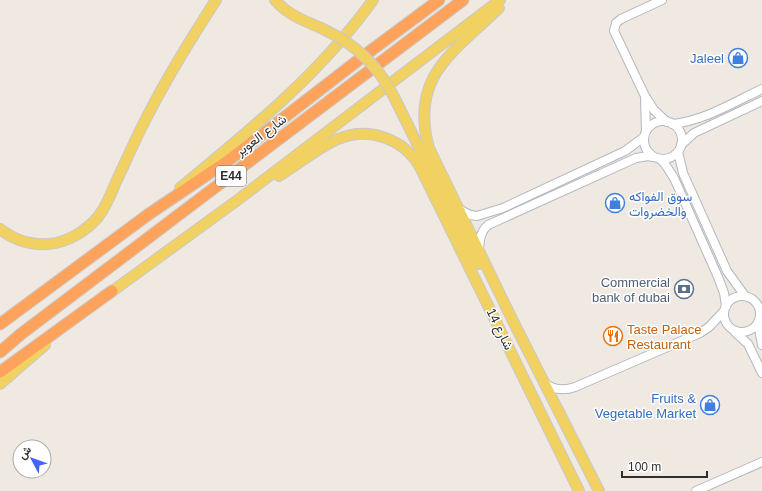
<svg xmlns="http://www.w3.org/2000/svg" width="762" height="491" viewBox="0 0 762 491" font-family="Arial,Vazirmatn,sans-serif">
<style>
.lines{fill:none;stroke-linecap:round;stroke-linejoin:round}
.minor-casing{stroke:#b4b7c1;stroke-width:10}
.major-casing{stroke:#c9c9c9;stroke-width:12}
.highway-casing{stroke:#c9c9c9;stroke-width:13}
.minor{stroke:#fff;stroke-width:8}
.major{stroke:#f2d163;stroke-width:10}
.highway{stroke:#ffa35c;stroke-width:11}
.major-bridge-casing{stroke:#c9c9c9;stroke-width:12;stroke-linecap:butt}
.major-bridge{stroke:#f2d163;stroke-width:10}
.labels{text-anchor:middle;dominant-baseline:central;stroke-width:3;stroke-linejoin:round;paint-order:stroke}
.shield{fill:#fff;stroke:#6d6d6d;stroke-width:1}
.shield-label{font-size:12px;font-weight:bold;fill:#2e2e2e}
.shop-label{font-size:13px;fill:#366cbe;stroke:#fff;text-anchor:end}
.street-label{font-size:13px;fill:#2e2e2e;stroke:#fff}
.service-label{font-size:13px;fill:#4e5e75;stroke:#fff;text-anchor:end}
.food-label{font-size:13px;fill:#c56008;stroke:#fff;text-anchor:start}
</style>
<rect width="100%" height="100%" fill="#efe9e1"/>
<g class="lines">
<defs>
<g id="minor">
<path d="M662 0 621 19 616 23 614 31 645 96 654 110 667 122"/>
<path d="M645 97 646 131"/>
<circle cx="663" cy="140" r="19"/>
<path d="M672 124C704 121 734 102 762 89"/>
<path d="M681 145 694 133 762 101"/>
<path d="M678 152 683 173 727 271 745 296"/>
<path d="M660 159 665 164 674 178 718 277 724 293 726 306"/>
<path d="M459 209 470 215 477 216 503 208 625 151 644 137"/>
<path d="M479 249C480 239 480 232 488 225L636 158 648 156 653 157"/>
<circle cx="742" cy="314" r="18"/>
<path d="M758 323 762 345"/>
<path d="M735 332 748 344 762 373"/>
<path d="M544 383C554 390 564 391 575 387L700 333 709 327 724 311"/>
<path d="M696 491 762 462"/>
</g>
<g id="major">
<path d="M275 0C288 16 309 22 327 31"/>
<path d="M499 8C454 52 409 76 429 148L512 319 599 491"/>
<path d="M393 95 455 220 479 264"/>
<path d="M279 176C297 165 319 147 338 139 369 126 404 139 420 167L579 491"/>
<path d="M180 188C249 131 320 74 373 0"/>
<path d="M0 229C14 240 31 245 48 244 67 243 86 231 98 217 106 207 111 194 116 182 127 159 137 135 149 113 169 74 192 37 216 0"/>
<path d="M107 295 239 199 500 0"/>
<path d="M0 384 45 345"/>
</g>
<g id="highway">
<path d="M0 324 149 214 229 160 365 55 439 0"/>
<path d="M0 352 21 334 463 0"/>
<path d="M0 372 112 291"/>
</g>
</defs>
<!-- minor casing -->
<use href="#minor" class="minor-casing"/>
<!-- major casing -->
<use href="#major" class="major-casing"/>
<!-- highway casing -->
<use href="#highway" class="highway-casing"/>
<!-- minor -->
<use href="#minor" class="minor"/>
<!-- major -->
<use href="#major" class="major"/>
<!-- highway -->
<use href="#highway" class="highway"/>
<defs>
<path id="major-bridge" d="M327 31C356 45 378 66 393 95"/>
</defs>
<!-- major-bridge casing -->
<use href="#major-bridge" class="major-bridge-casing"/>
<!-- major-bridge -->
<use href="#major-bridge" class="major-bridge"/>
</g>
<!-- icons -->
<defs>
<symbol id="shop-ring" viewBox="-11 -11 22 22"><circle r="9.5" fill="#fff" stroke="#3f7fe0" stroke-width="1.5"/><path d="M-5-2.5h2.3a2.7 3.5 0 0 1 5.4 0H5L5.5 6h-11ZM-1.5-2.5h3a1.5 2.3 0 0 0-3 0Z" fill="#3f7fe0"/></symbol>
<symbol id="bank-ring" viewBox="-11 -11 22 22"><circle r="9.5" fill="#fff" stroke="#5c6f8a" stroke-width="1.5"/><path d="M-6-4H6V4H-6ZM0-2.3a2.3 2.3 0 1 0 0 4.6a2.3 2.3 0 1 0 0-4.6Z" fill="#5c6f8a"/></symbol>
<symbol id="restaurant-ring" viewBox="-11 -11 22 22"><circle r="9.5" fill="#fff" stroke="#e8710a" stroke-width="1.5"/><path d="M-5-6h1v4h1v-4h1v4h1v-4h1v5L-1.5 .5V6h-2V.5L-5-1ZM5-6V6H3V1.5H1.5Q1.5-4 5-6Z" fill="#e8710a"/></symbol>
</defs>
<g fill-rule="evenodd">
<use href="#shop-ring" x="727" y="47" width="22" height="22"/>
<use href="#shop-ring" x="604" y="192" width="22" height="22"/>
<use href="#bank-ring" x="673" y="278" width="22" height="22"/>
<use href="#restaurant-ring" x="602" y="325" width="22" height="22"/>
<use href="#shop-ring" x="699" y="394" width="22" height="22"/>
</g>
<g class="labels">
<!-- shield labels -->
<rect class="shield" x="216" y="166" width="30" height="20" rx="3"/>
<g class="shield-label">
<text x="231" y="176">E44</text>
</g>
<!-- shop labels -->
<g class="shop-label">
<text x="724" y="58">Jaleel</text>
<text x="629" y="196" text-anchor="start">سوق الفواكه<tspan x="629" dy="15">والخضروات</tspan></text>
<text x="696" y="398">Fruits &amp;<tspan x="696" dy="15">Vegetable Market</tspan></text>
</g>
<!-- street labels -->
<g class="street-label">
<text transform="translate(261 135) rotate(-37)">شارع العوير</text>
<text transform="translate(500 329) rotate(64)">شارع 14</text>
</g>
<!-- service labels -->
<g class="service-label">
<text x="670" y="282">Commercial<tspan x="670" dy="15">bank of dubai</tspan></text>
</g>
<!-- food labels -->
<g class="food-label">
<text x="627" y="329">Taste Palace<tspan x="627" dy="15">Restaurant</tspan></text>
</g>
</g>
<!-- north arrow -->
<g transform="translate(32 459) rotate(311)"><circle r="19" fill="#ffffff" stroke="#ababab"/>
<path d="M0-3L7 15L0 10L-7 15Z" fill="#4264fb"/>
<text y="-6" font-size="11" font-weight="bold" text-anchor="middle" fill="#2e2e2e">ش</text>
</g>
<!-- scale -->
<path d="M622 471v6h85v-6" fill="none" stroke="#2e2e2e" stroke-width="2"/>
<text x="628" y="471" font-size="12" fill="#2e2e2e" stroke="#ffffff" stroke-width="3" paint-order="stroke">100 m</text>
</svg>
